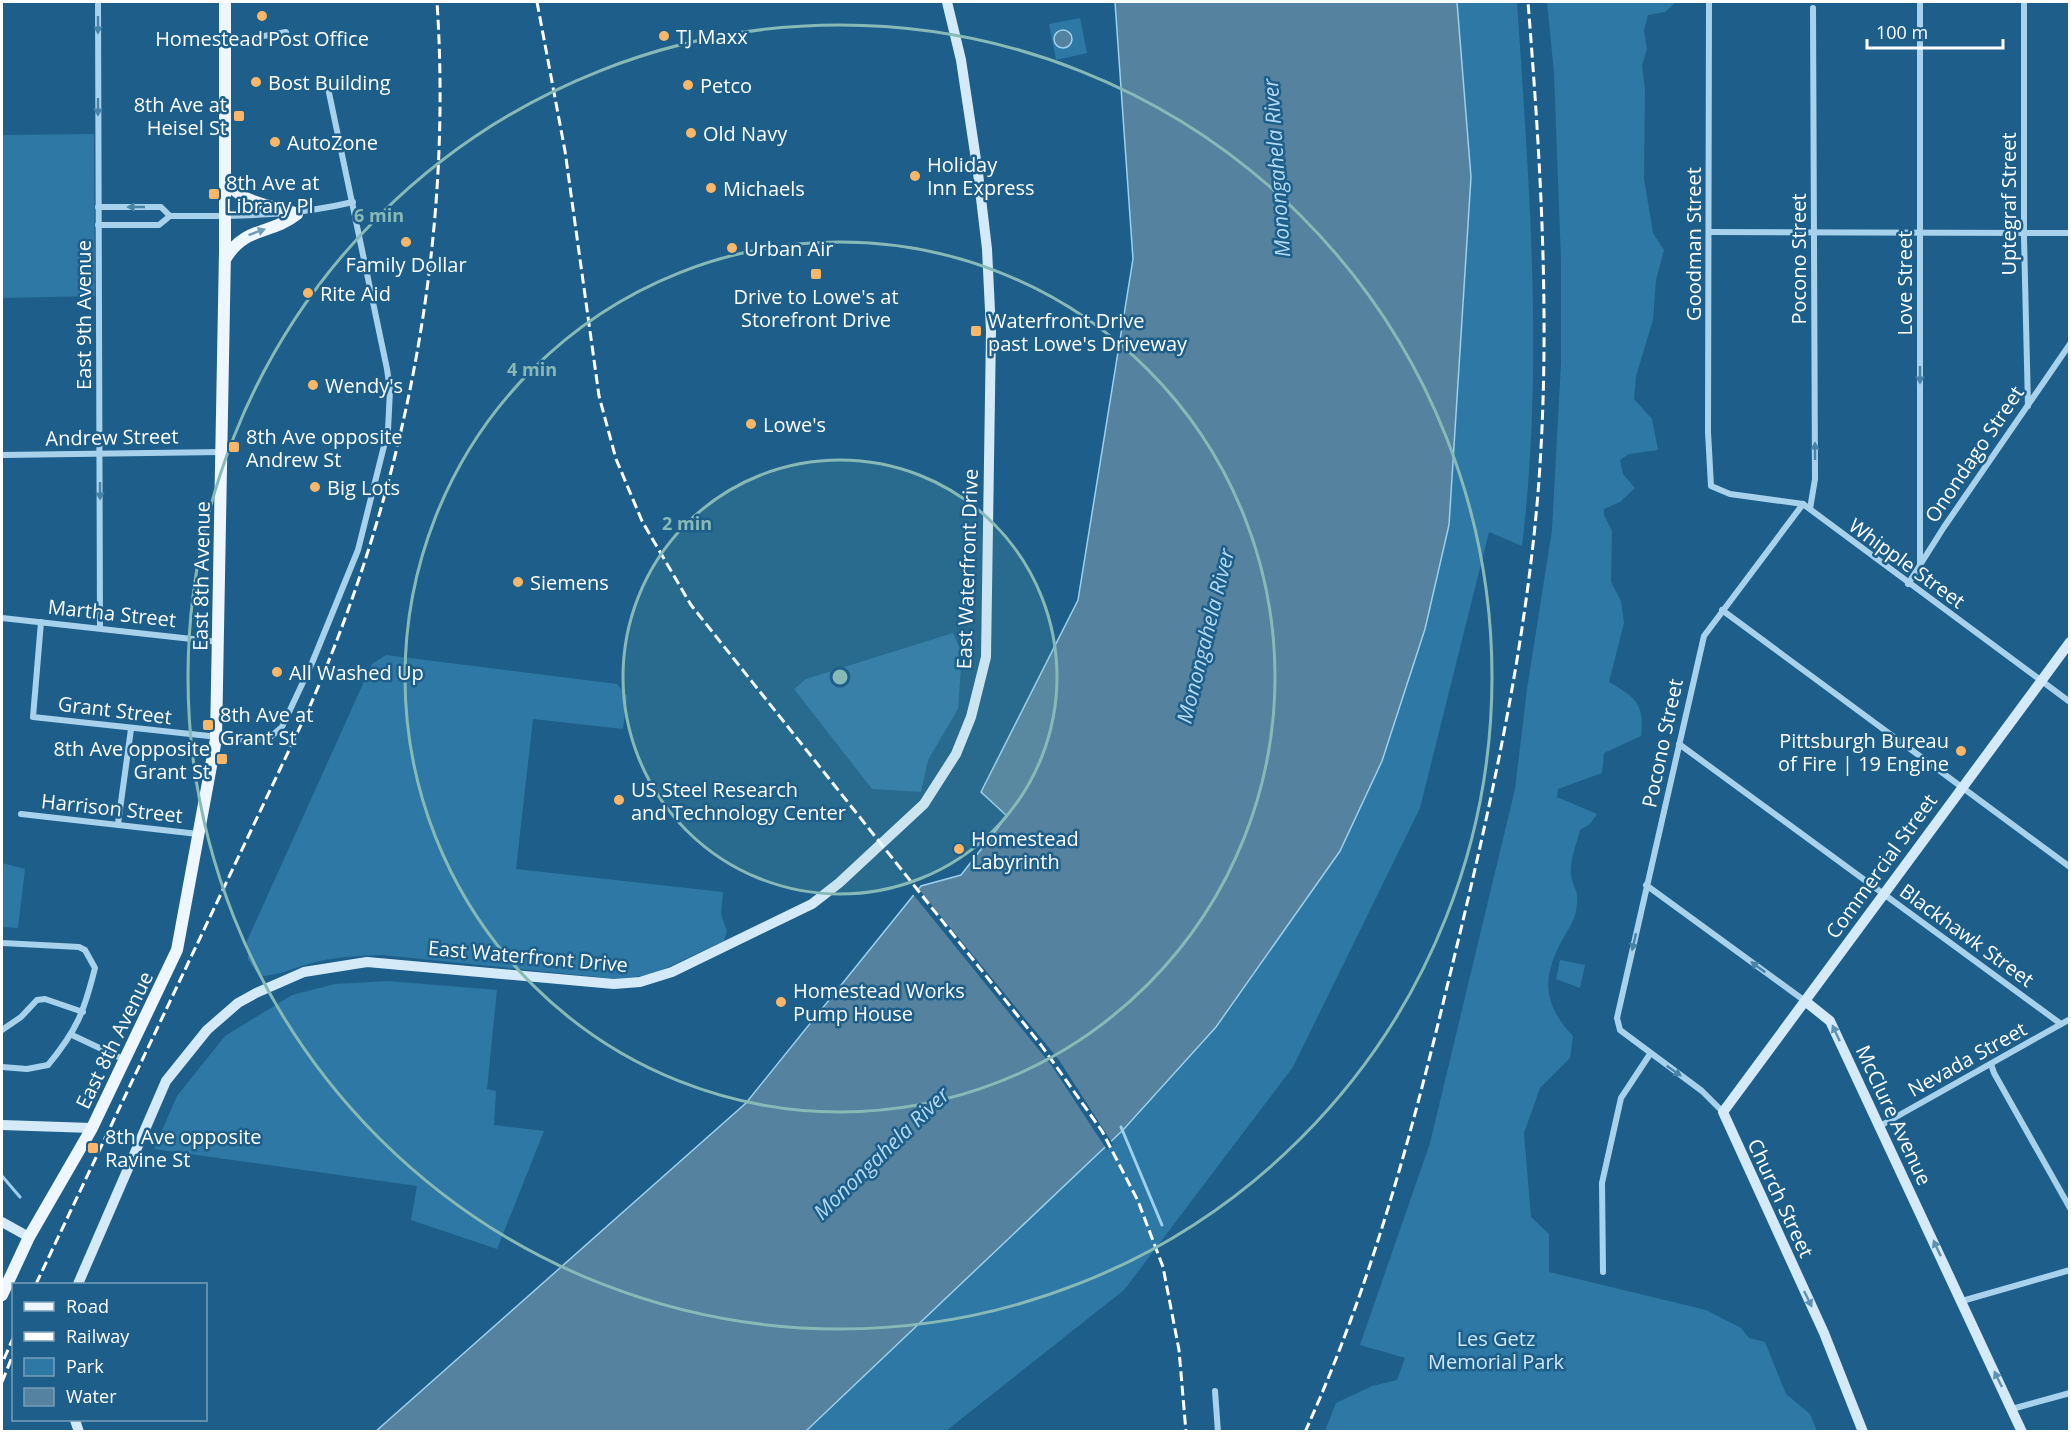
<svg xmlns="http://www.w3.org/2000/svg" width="2071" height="1433" viewBox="0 0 2071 1433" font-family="'Open Sans',sans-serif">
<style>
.green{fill:#2e78a5}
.water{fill:#54829f;stroke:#9cd0ed;stroke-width:1.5}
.pier{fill:#1d5f8a}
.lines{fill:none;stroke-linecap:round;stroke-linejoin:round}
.stream{stroke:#9cd0ed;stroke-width:3}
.street{stroke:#a8d2ec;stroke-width:6}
.secondary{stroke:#d4eaf9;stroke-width:10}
.primary{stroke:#eef7ff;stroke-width:12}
.rail{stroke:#fff;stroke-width:3;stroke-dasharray:10 4.5;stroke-linecap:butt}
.oneway{fill:#4782a7}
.oneway2{fill:#719cb9}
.oneway3{fill:#5d90b1}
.ring{fill:none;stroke:#87bab6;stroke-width:3}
.poi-dot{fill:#fbb767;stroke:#1d5f8a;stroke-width:2}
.labels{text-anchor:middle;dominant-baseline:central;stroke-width:5;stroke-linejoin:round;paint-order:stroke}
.poi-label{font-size:20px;fill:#fff;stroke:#1d5f8a;text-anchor:start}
.street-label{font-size:20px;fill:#fff;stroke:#1d5f8a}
.park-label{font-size:20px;fill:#cee8f9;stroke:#1d5f8a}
.water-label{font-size:21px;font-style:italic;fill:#b4dbf3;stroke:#1d5f8a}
.centre{fill:#87bab6;stroke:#1d5f8a;stroke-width:3}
.ring-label{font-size:18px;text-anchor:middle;font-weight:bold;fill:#87bab6;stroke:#1d5f8a;stroke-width:5;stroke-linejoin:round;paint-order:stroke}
</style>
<rect width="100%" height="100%" fill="#1d5f8a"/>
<!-- green -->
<g class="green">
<path d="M1457 2H1517C1529 183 1544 365 1522 546L1489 532 1420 808 1293 1067 1124 1290 946 1431 806 1432 1123 1130 1216 1027 1340 851 1382 761 1449 525 1471 177Z"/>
<path d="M1547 2H1676L1665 12 1648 15 1644 30 1647 49 1642 66 1645 89 1644 179 1653 233 1664 250 1656 280 1653 320 1636 376 1634 399 1652 419 1658 450 1629 454 1620 460 1623 474 1635 488 1620 502 1604 509V515L1612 531 1611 582 1621 601 1624 623 1609 682C1635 697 1645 704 1641 736L1604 753 1602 773 1558 789 1557 797 1597 814 1590 824 1580 830C1577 843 1569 862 1571 875 1574 893 1580 888 1576 911 1574 922 1565 934 1560 944 1541 982 1545 1006 1573 1036L1570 1058 1540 1088 1524 1133 1531 1217 1549 1234V1272L1706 1310 1741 1328 1749 1338 1765 1342 1786 1394 1810 1414 1817 1431H1325L1336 1403 1372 1386 1397 1380 1405 1358 1360 1345 1430 1143 1515 789 1527 689 1552 530 1561 363V260L1554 73Z"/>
<path d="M1080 18 1087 53 1056 60 1049 24Z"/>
<path d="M94 134 95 296 2 298V135Z"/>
<path d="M953 633 962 654 958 709 928 760 921 792 872 789 794 689 806 679Z"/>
<path d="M386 655 617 684 627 696 623 729 533 719 516 869 723 892 721 914 727 931 724 941 651 975 617 979 382 955C356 956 333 957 308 964 290 969 278 976 259 976L248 959 247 941 372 664Z"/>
<path d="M2 863 25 869 18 928 2 927Z"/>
<path d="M1560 960 1585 965 1580 988 1556 979Z"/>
<path d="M388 981 497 990 487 1089 496 1091 494 1125 544 1131 497 1249 411 1220 417 1186 154 1149 177 1096 225 1036 292 995 335 984Z"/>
</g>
<!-- water -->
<g class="water">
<path d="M1115 2H1457L1471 177 1449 525 1425 629 1382 761 1340 851 1216 1027 1123 1130 806 1431 375 1432 746 1103 921 886 961 875 1007 816 981 792 1078 600 1133 259Z"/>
<circle cx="1063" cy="39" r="9"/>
</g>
<!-- pier -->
<path class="pier" d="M917 887 1059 1060 1113 1144 1107 1150 1052 1066 912 893Z"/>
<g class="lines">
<!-- stream -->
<g class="stream">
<path d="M1121 1127 1162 1225"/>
<path d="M2 1176 20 1197"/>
</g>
<!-- street -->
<g class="street">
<path d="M98 2 100 628"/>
<path d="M1709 2 1708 432 1711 486 1730 494 1803 504 2070 702"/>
<path d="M1920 2V564"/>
<path d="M2024 2V238L2028 406"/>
<path d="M225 43 286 32"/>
<path d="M98 207H161L170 216C232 216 292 217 353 202"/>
<path d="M98 225H159L170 216"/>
<path d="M1709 232 2070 233"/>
<path d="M2 455 222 452"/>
<path d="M1810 509 1815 479 1813 8"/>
<path d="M1908 584 1944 527 2070 344"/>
<path d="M1722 610 2070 867"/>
<path d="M2 618 219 642"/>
<path d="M41 622 33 717 246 740 268 739 282 727 312 663 358 550 388 430 390 390 387 369 328 88"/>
<path d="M1679 744 2061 1024"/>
<path d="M21 814 198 834"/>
<path d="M118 824 131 729"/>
<path d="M1646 885 1805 1001"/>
<path d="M2 943 79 947 85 950 95 968C84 1012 77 1030 48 1065L27 1069 2 1067"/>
<path d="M2 1030 21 1017 37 1000 45 999 83 1012"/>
<path d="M72 1035 125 1060"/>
<path d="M1991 1064 1994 1073 2070 1208"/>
<path d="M1723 1112 1702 1091 1620 1030 1617 1018 1704 636 1803 504"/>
<path d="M1880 1126 2070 1019"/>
<path d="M1603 1272 1602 1183 1621 1098 1650 1054"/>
<path d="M1962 1301 2070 1270"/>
<path d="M1215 1391 1218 1432"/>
<path d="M2012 1409 2070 1393"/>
</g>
<!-- secondary -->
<g class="secondary">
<path d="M1805 1001 1830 1021 2022 1432"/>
<path d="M2 1125 92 1128"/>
<path d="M2 1222 29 1237"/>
<path d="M78 1284 166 1081 207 1030 238 1003 256 993 304 972 367 962 614 984 640 982 672 972 812 904 839 883 924 804 956 754 971 717 986 657 991 331 987 249 978 173 961 60 947 2"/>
<path d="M75 1420 79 1432"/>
<path d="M1863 1432 1824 1333 1723 1112 2070 642"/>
</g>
<!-- primary -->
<g class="primary">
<path d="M226 179C240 205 271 204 297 214 271 235 245 226 226 258"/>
<path d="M2 1295 29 1237 92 1128 177 950 216 739 225 251V2"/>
</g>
<!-- rail -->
<g class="rail">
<path d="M537 2 565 151 599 396 616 459 642 521 691 605 1041 1045 1102 1131 1138 1201 1163 1267 1179 1350 1186 1432"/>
<path d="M36 1284 310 706C406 485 453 242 437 2"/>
<path d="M4 1359 14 1336"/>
<path d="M2 1382 14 1352"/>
<path d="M1305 1432C1369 1291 1410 1141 1446 991 1486 827 1524 662 1538 493 1551 329 1541 165 1528 2"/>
</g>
</g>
<!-- one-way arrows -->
<defs><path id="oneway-solid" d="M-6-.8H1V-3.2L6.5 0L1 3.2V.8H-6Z" transform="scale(1.5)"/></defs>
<g class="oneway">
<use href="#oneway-solid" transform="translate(98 25) rotate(90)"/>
<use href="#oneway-solid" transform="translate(98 107) rotate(90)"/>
<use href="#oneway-solid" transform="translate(136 207) rotate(180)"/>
<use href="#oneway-solid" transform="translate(1920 375) rotate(90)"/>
<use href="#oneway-solid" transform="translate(1815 451) rotate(-90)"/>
<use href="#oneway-solid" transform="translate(100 491) rotate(90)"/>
<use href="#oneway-solid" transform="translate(1634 942) rotate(103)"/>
<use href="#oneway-solid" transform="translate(1758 967) rotate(-144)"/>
<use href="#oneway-solid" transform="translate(1674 1071) rotate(35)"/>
</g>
<use class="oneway2" href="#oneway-solid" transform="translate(257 232) rotate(-20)"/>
<g class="oneway3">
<use href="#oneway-solid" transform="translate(1836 1033) rotate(-115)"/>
<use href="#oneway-solid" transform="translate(1937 1248) rotate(-115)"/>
<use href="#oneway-solid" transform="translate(1808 1299) rotate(64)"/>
<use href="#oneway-solid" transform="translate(1998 1379) rotate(-116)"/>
</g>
<!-- distance rings -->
<circle cx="840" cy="677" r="217" fill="#87bab6" fill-opacity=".12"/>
<g class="ring">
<circle cx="840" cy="677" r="217"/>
<circle cx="840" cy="677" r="435"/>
<circle cx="840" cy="677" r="652"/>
</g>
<!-- markers -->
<g class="poi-dot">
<circle cx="262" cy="16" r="6"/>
<circle cx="664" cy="36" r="6"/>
<circle cx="256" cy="82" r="6"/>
<circle cx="688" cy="85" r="6"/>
<rect x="233" y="110" width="12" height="12" rx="3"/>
<circle cx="691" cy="133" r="6"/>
<circle cx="275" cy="142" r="6"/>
<circle cx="915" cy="176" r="6"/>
<circle cx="711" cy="188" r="6"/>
<rect x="208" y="188" width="12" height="12" rx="3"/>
<circle cx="406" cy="242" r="6"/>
<circle cx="732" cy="248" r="6"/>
<rect x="810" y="268" width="12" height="12" rx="3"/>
<circle cx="308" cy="293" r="6"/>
<rect x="970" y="325" width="12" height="12" rx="3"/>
<circle cx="313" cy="385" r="6"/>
<circle cx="751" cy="424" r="6"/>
<rect x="228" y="441" width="12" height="12" rx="3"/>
<circle cx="315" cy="487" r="6"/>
<circle cx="518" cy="582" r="6"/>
<circle cx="277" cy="672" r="6"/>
<rect x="202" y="719" width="12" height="12" rx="3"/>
<circle cx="1961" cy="751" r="6"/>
<rect x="216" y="753" width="12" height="12" rx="3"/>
<circle cx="619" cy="800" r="6"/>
<circle cx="959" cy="849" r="6"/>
<circle cx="781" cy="1002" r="6"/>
<rect x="87" y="1142" width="12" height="12" rx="3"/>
</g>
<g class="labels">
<!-- poi labels -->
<g class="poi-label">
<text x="676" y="36">TJ Maxx</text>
<text x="262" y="38" text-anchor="middle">Homestead Post Office</text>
<text x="268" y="82">Bost Building</text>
<text x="700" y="85">Petco</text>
<text x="227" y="104" text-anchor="end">8th Ave at<tspan x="227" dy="23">Heisel St</tspan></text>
<text x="703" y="133">Old Navy</text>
<text x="287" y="142">AutoZone</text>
<text x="927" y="164">Holiday<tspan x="927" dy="23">Inn Express</tspan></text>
<text x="226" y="182">8th Ave at<tspan x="226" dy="23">Library Pl</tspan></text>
<text x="723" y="188">Michaels</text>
<text x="744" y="248">Urban Air</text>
<text x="406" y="264" text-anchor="middle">Family Dollar</text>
<text x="320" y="293">Rite Aid</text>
<text x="816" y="296" text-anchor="middle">Drive to Lowe's at<tspan x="816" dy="23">Storefront Drive</tspan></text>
<text x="988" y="320">Waterfront Drive<tspan x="988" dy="23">past Lowe's Driveway</tspan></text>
<text x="325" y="385">Wendy's</text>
<text x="763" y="424">Lowe's</text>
<text x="246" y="436">8th Ave opposite<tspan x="246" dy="23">Andrew St</tspan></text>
<text x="327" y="487">Big Lots</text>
<text x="530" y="582">Siemens</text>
<text x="289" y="672">All Washed Up</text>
<text x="220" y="714">8th Ave at<tspan x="220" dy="23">Grant St</tspan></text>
<text x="1949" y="740" text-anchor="end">Pittsburgh Bureau<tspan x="1949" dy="23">of Fire | 19 Engine</tspan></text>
<text x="210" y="748" text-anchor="end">8th Ave opposite<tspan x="210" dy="23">Grant St</tspan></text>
<text x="631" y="789">US Steel Research<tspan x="631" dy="23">and Technology Center</tspan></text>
<text x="971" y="838">Homestead<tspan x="971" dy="23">Labyrinth</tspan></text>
<text x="793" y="990">Homestead Works<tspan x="793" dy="23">Pump House</tspan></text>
<text x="105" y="1136">8th Ave opposite<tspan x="105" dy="23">Ravine St</tspan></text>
</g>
<!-- street labels -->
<g class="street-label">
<text transform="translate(2008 204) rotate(-90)">Uptegraf Street</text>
<text transform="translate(1693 244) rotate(-90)">Goodman Street</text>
<text transform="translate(1798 259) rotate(-90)">Pocono Street</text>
<text transform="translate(1904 283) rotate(-90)">Love Street</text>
<text transform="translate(83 315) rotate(-90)">East 9th Avenue</text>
<text transform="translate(112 437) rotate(-1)">Andrew Street</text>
<text transform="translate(1974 454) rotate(-56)">Onondago Street</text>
<text transform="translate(1907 563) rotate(36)">Whipple Street</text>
<text transform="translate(967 569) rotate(-88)">East Waterfront Drive</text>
<text transform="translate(201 576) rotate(-89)">East 8th Avenue</text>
<text transform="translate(112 613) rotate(6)">Martha Street</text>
<text transform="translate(115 710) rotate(7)">Grant Street</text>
<text transform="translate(1662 743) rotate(-78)">Pocono Street</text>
<text transform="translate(112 808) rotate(6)">Harrison Street</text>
<text transform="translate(1881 866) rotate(-54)">Commercial Street</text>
<text transform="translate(1967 935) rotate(36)">Blackhawk Street</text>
<text transform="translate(528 956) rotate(5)">East Waterfront Drive</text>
<text transform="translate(114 1040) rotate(-64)">East 8th Avenue</text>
<text transform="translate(1967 1059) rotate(-29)">Nevada Street</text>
<text transform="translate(1894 1115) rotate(65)">McClure Avenue</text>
<text transform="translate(1781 1198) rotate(65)">Church Street</text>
</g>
<!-- park labels -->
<g class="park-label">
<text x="1496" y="1338">Les Getz<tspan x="1496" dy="23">Memorial Park</tspan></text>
</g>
<!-- water labels -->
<g class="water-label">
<text transform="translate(1276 168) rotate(-94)">Monongahela River</text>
<text transform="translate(1205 636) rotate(-76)">Monongahela River</text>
<text transform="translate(881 1153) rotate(-44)">Monongahela River</text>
</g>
</g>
<circle cx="840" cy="677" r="9" class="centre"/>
<g class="ring-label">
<text x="379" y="222">6 min</text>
<text x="532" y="376">4 min</text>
<text x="687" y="530">2 min</text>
</g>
<!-- border -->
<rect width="2071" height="1433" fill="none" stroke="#ffffff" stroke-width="6"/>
<!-- legend -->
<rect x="12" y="1283" width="195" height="138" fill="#1d5f8a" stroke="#779fb9" stroke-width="1.5"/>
<rect x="24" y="1302" width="30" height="9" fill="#eef7ff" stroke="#779fb9" stroke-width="1.5"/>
<text x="66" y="1313" font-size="18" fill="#ffffff">Road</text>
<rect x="24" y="1332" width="30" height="9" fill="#ffffff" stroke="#779fb9" stroke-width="1.5"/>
<text x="66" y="1343" font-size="18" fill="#ffffff">Railway</text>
<rect x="24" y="1358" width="30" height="18" fill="#2e78a5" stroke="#779fb9" stroke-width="1.5"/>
<text x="66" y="1373" font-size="18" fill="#ffffff">Park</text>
<rect x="24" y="1388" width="30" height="18" fill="#54829f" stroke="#779fb9" stroke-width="1.5"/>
<text x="66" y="1403" font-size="18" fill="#ffffff">Water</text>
<!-- scale -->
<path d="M1867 39v9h136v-9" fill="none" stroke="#ffffff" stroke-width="3"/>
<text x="1876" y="39" font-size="18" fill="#ffffff" stroke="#1d5f8a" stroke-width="4.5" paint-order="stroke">100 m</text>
</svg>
